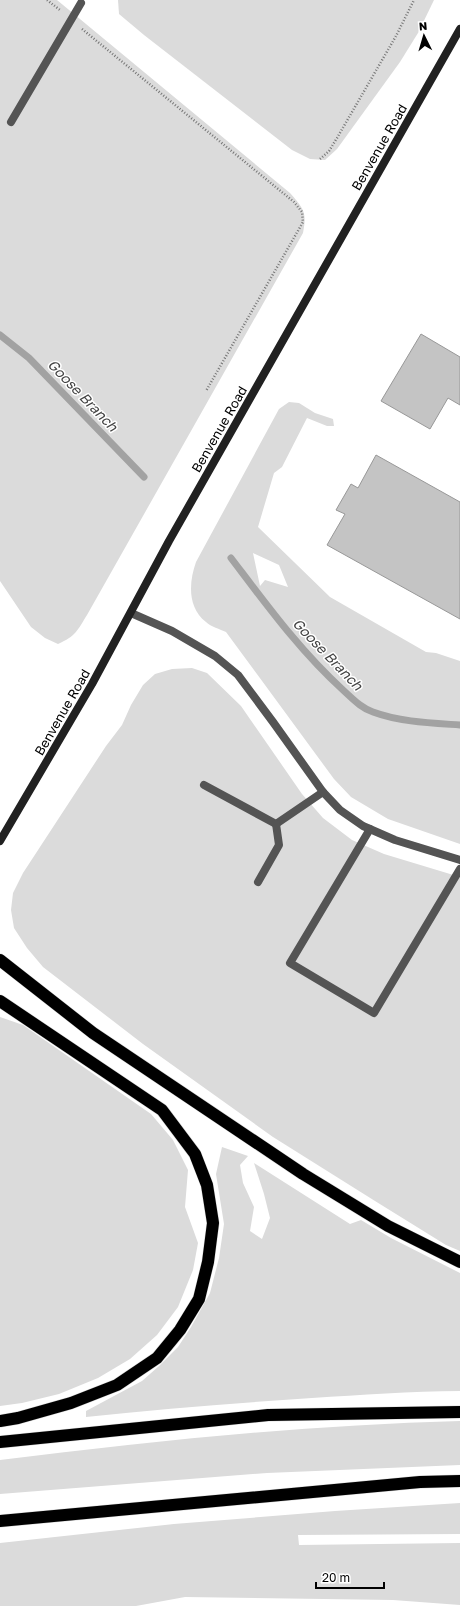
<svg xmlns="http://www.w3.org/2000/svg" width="460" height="1606" viewBox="0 0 460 1606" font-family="'Golos Text',sans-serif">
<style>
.green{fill:#dbdbdb;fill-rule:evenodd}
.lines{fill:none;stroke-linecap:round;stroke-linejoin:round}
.stream{stroke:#a2a2a2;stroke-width:7}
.building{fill:#c4c4c4;stroke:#989898}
.motorway-casing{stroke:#dbdbdb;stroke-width:13}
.path{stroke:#767676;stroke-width:2.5;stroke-dasharray:1 2;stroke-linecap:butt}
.service{stroke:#545454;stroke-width:8}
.minor{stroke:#545454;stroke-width:8}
.secondary{stroke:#212121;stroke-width:8}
.motorway{stroke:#000;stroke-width:12}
.labels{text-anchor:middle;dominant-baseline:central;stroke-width:3;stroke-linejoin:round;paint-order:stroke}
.street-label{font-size:13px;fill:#000;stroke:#fff}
.water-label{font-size:14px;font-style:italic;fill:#434343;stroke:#fff}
</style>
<rect width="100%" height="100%" fill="#fff"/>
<!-- green -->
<g class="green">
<path d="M0 0H57L290 193C304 209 307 212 303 233L87 615C77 631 76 636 58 644L45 638 31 627 0 581Z"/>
<path d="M118 0H434L418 33 400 62 337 149 325 160 310 159 292 150 144 35 119 14Z"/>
<path d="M289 402 299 403 315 413 333 419 334 426H327L307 418 282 467 274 473 258 527 330 597 426 652 436 653 460 661V844L388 819 351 797 334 779 226 632C220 629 211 627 206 622 187 607 189 582 196 562L279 409ZM253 553 279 565 288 587 265 580 260 586Z"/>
<path d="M192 668 207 673 241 706 302 794 323 818 352 840 384 854 460 877V1251L446 1245 375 1201 273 1137 143 1044 43 967 27 948 14 928 11 910 13 893 23 873 106 746 122 725 131 705 143 685 155 674 172 669Z"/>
<path d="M0 1017 23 1025 151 1114 173 1140 188 1170 185 1207 198 1243 193 1270 178 1307 157 1335 130 1359 98 1378 59 1394 22 1403 0 1406Z"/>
<path d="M222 1147 248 1156 240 1165 243 1183 254 1207 250 1231 262 1239 270 1218 264 1194 254 1163 350 1224 361 1220 391 1238 460 1273V1391C411 1391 361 1395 312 1398 236 1403 161 1409 86 1417V1411L142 1381 159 1366 178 1347 191 1327 210 1293 219 1258 224 1224 216 1174Z"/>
<path d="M460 1421V1465L267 1473 0 1494V1460C153 1441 306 1425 460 1421Z"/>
<path d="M460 1503V1534L298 1535 299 1545 460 1543V1605L393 1600 185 1597 136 1606H0V1543L174 1524 335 1511Z"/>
</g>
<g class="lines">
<!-- stream -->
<g class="stream">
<path d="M0 335 29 358 144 477"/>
<path d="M231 558C266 604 300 651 343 690 353 699 361 708 373 712 400 722 431 723 460 725"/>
</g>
</g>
<!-- building -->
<g class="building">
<path d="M421 334 460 357V405L448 398 430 429 381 401Z"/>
<path d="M376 455 460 502V619L327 545 345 514 336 510 351 484 358 488Z"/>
</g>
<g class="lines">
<defs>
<g id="motorway">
<path d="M0 960 93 1033 303 1174 388 1226 460 1262"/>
<path d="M0 1001 162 1110 195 1154 207 1185 213 1223 208 1262 199 1299 180 1330 157 1358 117 1385 71 1403 18 1418 0 1421"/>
<path d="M0 1442 268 1415 460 1412"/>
<path d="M0 1521 420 1482 460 1481"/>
</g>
</defs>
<!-- motorway casing -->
<use href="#motorway" class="motorway-casing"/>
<!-- path -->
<g class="path">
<path d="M47 0 60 10"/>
<path d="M82 29 294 202 302 212 303 222 206 391"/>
<path d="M320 159 329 151 337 138 396 36 414 0"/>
</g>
<!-- service -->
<g class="service">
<path d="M11 122 81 3"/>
<path d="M204 785 276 824 323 792"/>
<path d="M370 829 290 963 374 1013 460 869"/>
<path d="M258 882 279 845 276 824"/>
</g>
<!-- minor -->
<path class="minor" d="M131 613 172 631 215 656 238 675 273 722 323 792 340 810 363 826 395 840 460 860"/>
<!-- secondary -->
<path class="secondary" d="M0 841 92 684 169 541 460 29"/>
<!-- motorway -->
<use href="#motorway" class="motorway"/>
</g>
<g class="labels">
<!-- street labels -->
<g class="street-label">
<text transform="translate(379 147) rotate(-60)">Benvenue Road</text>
<text transform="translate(219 429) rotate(-60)">Benvenue Road</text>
<text transform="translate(62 712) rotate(-60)">Benvenue Road</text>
</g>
<!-- water labels -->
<g class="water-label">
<text transform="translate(83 395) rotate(46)">Goose Branch</text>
<text transform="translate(328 654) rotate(46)">Goose Branch</text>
</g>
</g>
<!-- north arrow -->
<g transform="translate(424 36) rotate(355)" stroke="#ffffff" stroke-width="3" paint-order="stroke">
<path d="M0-3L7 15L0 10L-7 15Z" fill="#000000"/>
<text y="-6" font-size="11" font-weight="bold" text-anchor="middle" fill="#000000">N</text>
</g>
<!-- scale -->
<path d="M316 1582v6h68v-6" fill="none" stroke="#000000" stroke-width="2"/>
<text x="322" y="1582" font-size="12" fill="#000000" stroke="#ffffff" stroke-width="3" paint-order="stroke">20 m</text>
</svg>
